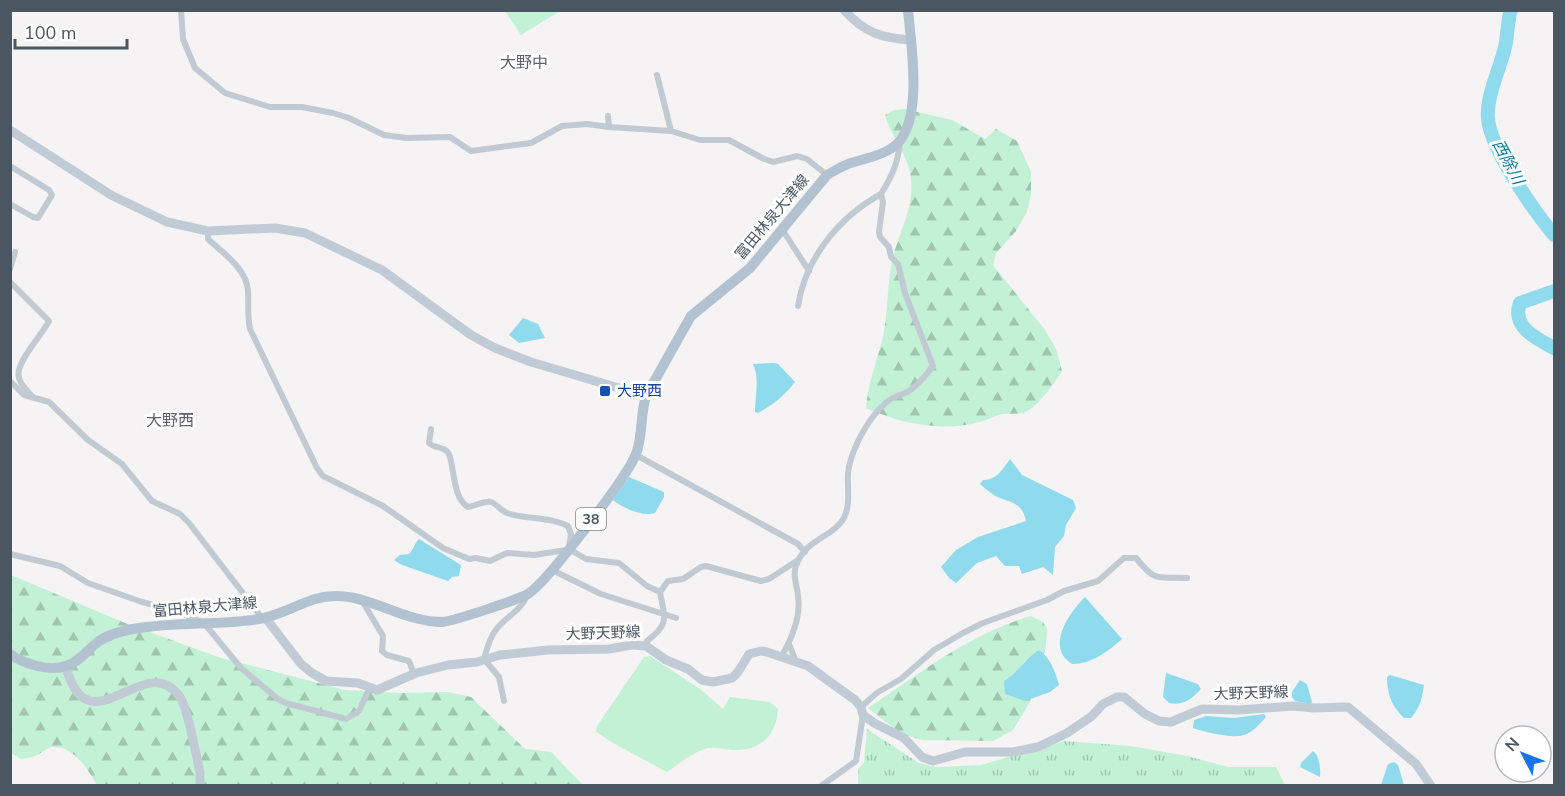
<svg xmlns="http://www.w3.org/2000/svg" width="1565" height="796" viewBox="0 0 1565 796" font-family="'Nunito Sans','Noto Sans JP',sans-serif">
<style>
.grass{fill:url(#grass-tufts)}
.forest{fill:url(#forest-firs)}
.garden{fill:#c3f1d5}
.water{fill:#90daee}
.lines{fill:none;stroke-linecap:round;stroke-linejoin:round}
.river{stroke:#90daee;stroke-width:14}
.street{stroke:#c1cad2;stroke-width:6}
.secondary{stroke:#c1cbd6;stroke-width:9}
.primary{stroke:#b3c2d1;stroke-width:10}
.transit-dot{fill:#1a4fb4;stroke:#fff;stroke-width:2}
.labels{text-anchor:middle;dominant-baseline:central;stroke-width:6;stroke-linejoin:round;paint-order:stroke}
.shield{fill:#fff;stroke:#808990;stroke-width:1.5}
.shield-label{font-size:14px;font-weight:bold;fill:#4a5661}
.street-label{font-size:15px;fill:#4a5661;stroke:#fff}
.transit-label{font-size:15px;fill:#164399;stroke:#fff;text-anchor:start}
.neighbourhood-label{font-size:16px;fill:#5f6368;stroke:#fff}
.water-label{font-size:16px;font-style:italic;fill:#0c7c9b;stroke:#fff}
</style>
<defs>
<pattern id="grass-tufts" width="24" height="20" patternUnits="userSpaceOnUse" patternTransform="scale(1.5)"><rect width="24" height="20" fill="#c3f1d5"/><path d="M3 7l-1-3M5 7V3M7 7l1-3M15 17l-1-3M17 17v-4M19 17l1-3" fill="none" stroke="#a0c6b0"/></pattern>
<pattern id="forest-firs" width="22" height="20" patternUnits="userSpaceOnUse" patternTransform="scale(1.5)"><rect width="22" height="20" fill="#c3f1d5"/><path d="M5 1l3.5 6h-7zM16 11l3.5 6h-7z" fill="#a0c6b0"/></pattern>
</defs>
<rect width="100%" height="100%" fill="#f5f3f3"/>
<!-- grass -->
<path class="grass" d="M867 729 919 763 936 767 981 765 1064 741 1131 746 1187 756 1228 767H1276L1285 785 858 786V769L864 763Z"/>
<!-- forest -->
<g class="forest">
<path d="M905 109 952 120 985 139 996 129 1017 141 1031 172V194L1027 212 1016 231 996 253 993 265 1045 330 1056 349 1062 371C1055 382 1037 408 1025 412 1018 415 1009 413 1002 414 994 416 987 420 980 422 942 432 901 424 866 408 868 384 876 363 882 341 889 313 886 282 894 254 901 227 914 208 911 178 908 154 891 137 885 115L894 110Z"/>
<path d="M11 575 125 623 218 657 345 690 399 693 448 692 471 697 525 749 551 752 583 785H97C88 770 74 745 52 747 46 748 41 754 35 756 31 758 26 758 21 759L11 753Z"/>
<path d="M1031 616 1043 622 1047 629 1046 646 1030 702 1013 730 993 741 922 740 901 734 868 708C920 673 969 634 1031 616Z"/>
</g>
<!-- garden -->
<g class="garden">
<path d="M505 11H560L521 35Z"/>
<path d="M650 656 700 689 723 709 730 697 770 702 778 709C776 737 760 751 732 750 724 749 715 747 708 748 693 752 680 763 667 772L613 743 596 732 597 726 644 657Z"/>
</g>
<!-- water -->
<g class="water">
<path d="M523 318 538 324 545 338 519 343 509 335Z"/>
<path d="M774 363 778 364 795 382C785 395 773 405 758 413L755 412C755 396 760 379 753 364Z"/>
<path d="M1010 459 1022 475 1073 500 1076 508 1066 525 1064 536 1055 547 1053 575 1043 567 1022 574 1019 566H1005L996 556 977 563 956 583 949 578 941 567 956 550 978 537 1026 521C1022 503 1013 503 1000 498 992 495 986 489 980 484L983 480C997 480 1002 470 1010 459Z"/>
<path d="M629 477 664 492V497L655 513C642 517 623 508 613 500Z"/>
<path d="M419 539 461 565 459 576 452 577 448 581 402 565 394 560 400 555 409 554C414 549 414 544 419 539Z"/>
<path d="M1085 597 1122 639C1107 652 1092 664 1072 664 1045 647 1069 613 1085 597Z"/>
<path d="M1039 650C1051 658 1055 672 1059 685L1050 692 1025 701 1005 694 1004 681C1018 673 1026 658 1039 650Z"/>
<path d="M1166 673 1198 684 1201 689C1192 699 1183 706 1169 703L1163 697Z"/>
<path d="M1390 675 1424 685C1422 699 1420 707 1411 718H1404C1392 707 1387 694 1387 677Z"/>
<path d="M1300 680 1307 684 1312 702 1311 704 1295 701 1292 697V692Z"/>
<path d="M1264 714 1266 717C1260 724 1253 732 1244 735 1233 739 1204 732 1193 728L1194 720 1206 716 1234 718Z"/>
<path d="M1313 751C1319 755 1321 769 1320 777L1300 767 1301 763Z"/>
<path d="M1394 762 1398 765 1404 785H1381L1388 764Z"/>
</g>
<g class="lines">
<!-- river -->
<g class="river">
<path d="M1511 10C1507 22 1508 35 1505 47 1500 69 1486 96 1488 119 1491 150 1534 211 1554 235"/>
<path d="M1554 291 1520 303C1511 327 1537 339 1554 348"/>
</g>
<!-- street -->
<g class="street">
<path d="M181 10 183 39 195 68 225 93 270 107H302L333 113 349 118 384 135 406 138 450 137 471 151 531 143 562 126 587 124 609 127 608 116"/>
<path d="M657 75 671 131 700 140H729L762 158 773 162 797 156 807 159 827 175"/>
<path d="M609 127 671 131"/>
<path d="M10 166 49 190 52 195 38 218 33 217 10 204"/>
<path d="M782 229 809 271"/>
<path d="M208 231V239C223 253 247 269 248 291 249 304 247 316 250 329L317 468 323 476 383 506 443 548 469 559 476 558 490 561 507 553 534 555 566 550"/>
<path d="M10 269 15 252"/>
<path d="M10 282 49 321C42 335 14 364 19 378 21 385 28 392 33 397"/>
<path d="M798 306C805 259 839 217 881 194"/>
<path d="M10 381 24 395 49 402 88 440 122 464 152 501 180 514 189 523 262 618"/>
<path d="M431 429 429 443C435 449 445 446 449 454 455 469 452 497 468 507 475 506 485 500 491 502 497 504 501 511 507 513 527 520 548 516 568 526L571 534 569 548"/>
<path d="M636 455 798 544 805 552"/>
<path d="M569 549 586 559 619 563 647 586 660 592"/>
<path d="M10 554 60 566 88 583 142 602 176 611 204 623 241 668 278 699 286 703 346 719 359 711 369 689"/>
<path d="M552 570 601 594 676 618"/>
<path d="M361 599 383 636 382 651 387 655 409 661 414 674"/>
<path d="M647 641C671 623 664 617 660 592L668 581 683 579 701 567 706 566 761 581 769 579 798 560"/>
<path d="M789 644 796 662"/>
<path d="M781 657C791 640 801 616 798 596 797 583 791 574 798 561 808 539 834 536 844 518 851 503 847 488 848 473 850 456 860 436 869 422 874 415 883 404 891 399 897 395 906 394 912 389 919 383 927 374 933 366L905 293 898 264 891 257 889 247 880 237 879 232 883 202 881 194C892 176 898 163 900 142"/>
<path d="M504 701 499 677 484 659C487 649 489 639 495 631 505 616 520 613 528 594"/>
<path d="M861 707 878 692 901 679 934 650 963 633 983 623 1047 600 1064 591 1098 581 1124 558H1136C1157 584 1157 576 1187 578"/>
<path d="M821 786 856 761 863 715"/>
</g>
<!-- secondary -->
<g class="secondary">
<path d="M844 10C865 33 881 38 911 40"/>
<path d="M10 130 111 195 167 222 208 231 275 228 305 233 382 270 471 335 495 348 531 362 646 396"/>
<path d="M265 617 301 664 312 673 326 681 358 683 377 690 416 673 448 665 477 662 500 655 548 650 609 649 632 645 646 646 666 660 688 669 702 680 713 682 732 678 738 672 749 654 761 651 767 652 808 666 855 700 861 707 863 715 874 723 904 738 922 757 933 761 965 752H1013L1038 747 1067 733 1092 716 1103 704 1117 697H1124L1145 714 1159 721 1171 722 1202 709 1239 710 1293 706 1314 708 1348 707 1416 764 1431 786"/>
<path d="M66 667C89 752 145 647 180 697 187 706 197 758 200 773V786"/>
</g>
<!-- primary -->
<path class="primary" d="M10 654C24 664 50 672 66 666 80 662 88 649 99 641 107 636 118 632 128 630 171 621 216 626 259 619 278 616 296 605 315 599 351 588 381 609 415 618 423 620 434 622 442 622 454 621 517 600 528 594 548 581 627 477 636 454 643 436 640 415 646 396L691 316 750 268 827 175C834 171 841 167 848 164 862 159 879 157 892 148 925 127 911 45 908 10"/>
</g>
<!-- markers -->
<rect class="transit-dot" x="599" y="385" width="12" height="12" rx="3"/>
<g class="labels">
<!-- shield labels -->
<rect class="shield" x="576" y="508" width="30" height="22" rx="4.5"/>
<g class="shield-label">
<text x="591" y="519">38</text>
</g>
<!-- street labels -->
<g class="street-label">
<text transform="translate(772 217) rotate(-50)">富田林泉大津線</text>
<text transform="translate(205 607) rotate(-5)">富田林泉大津線</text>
<text transform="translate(603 633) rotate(-2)">大野天野線</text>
<text transform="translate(1251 693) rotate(-2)">大野天野線</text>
</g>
<!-- transit labels -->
<g class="transit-label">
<text x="617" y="391">大野西</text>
</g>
<!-- neighbourhood labels -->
<g class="neighbourhood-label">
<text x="524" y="63">大野中</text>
<text x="170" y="421">大野西</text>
</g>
<!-- water labels -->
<g class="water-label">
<text transform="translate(1508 162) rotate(62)">西除川</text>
</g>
</g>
<!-- border -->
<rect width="1565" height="796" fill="none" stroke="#4a5661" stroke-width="24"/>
<!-- north arrow -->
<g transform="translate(1523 754) rotate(312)"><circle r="28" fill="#ffffff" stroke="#b7bbc0" stroke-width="1.5"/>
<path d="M0-4.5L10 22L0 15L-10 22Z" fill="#1a73e8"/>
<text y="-9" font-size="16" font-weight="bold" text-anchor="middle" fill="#4a5661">N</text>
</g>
<!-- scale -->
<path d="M15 39v9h112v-9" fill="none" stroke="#4a5661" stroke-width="3"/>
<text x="24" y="39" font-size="18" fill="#4a5661" stroke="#ffffff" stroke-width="4.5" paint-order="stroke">100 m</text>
</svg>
